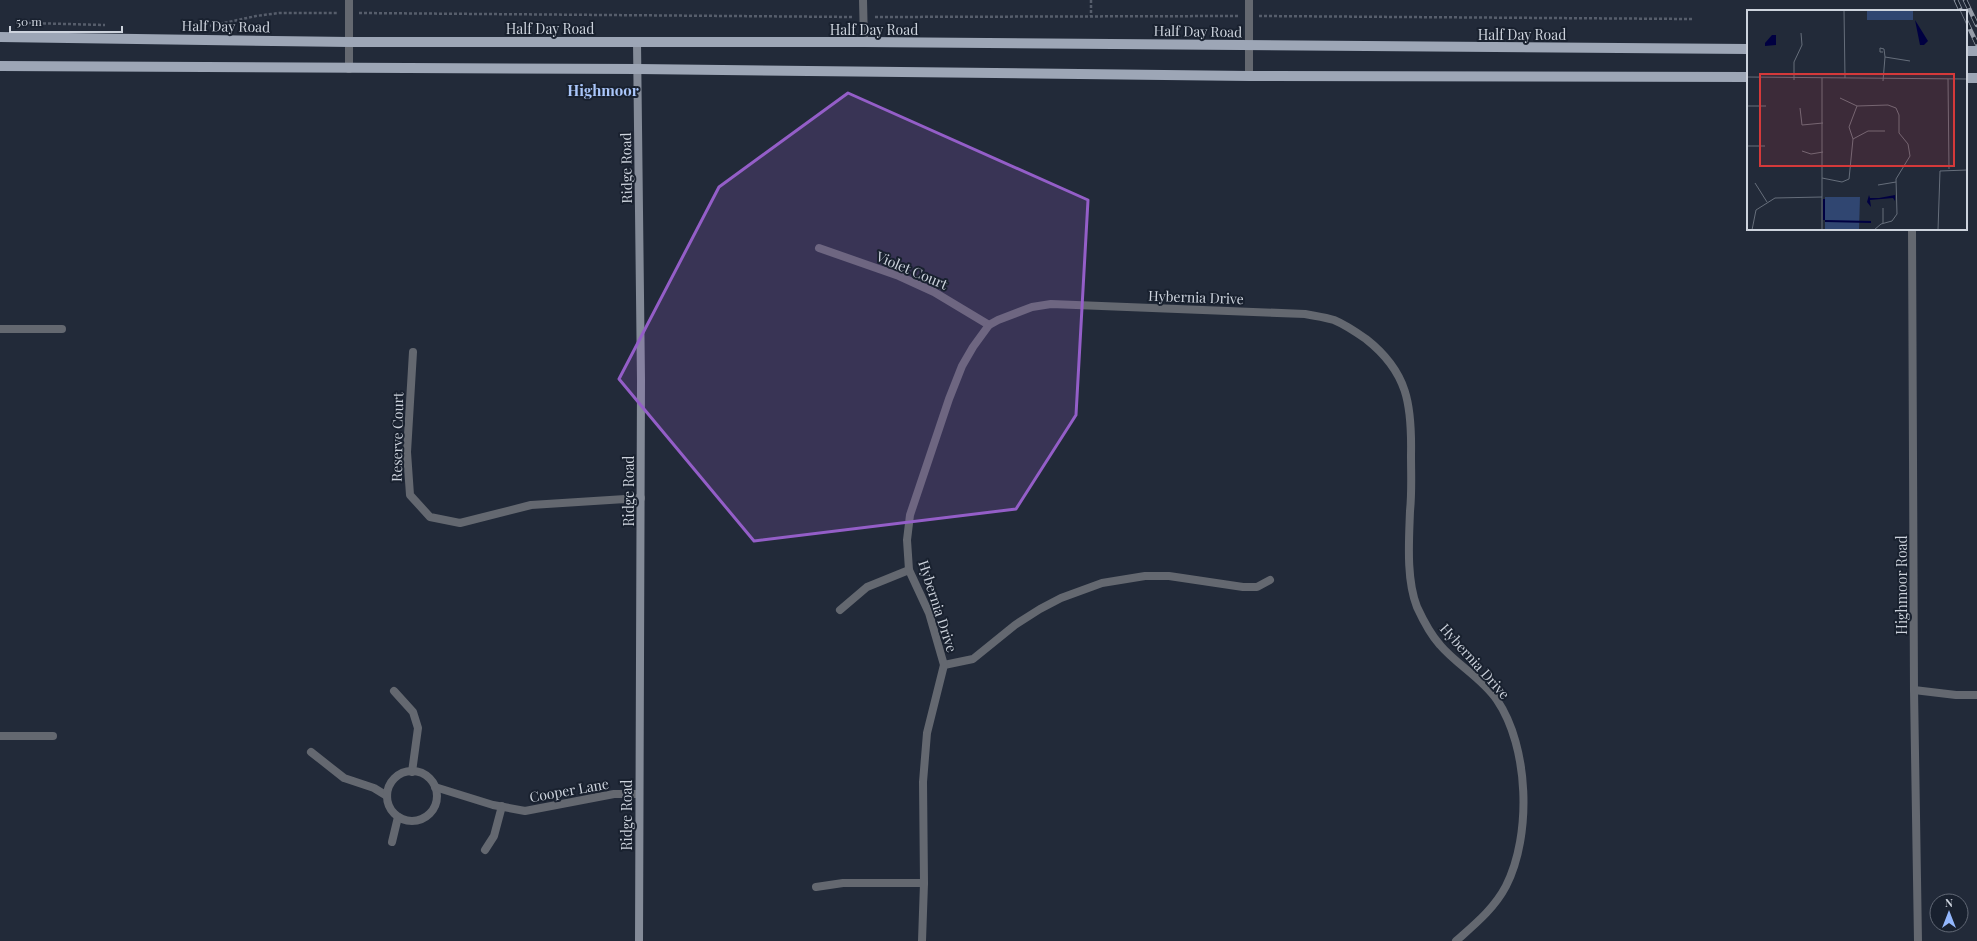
<svg xmlns="http://www.w3.org/2000/svg" width="1977" height="941" viewBox="0 0 1977 941" font-family="'Playfair Display',serif">
<style>
.lines{fill:none;stroke-linecap:round;stroke-linejoin:round}
.path{stroke:#565d6b;stroke-width:2.5;stroke-dasharray:3 2;stroke-linecap:butt}
.lane{stroke:#646870;stroke-width:8}
.street{stroke:#646870;stroke-width:8}
.secondary{stroke:#848b98;stroke-width:8}
.primary{stroke:#9da6b6;stroke-width:10}
.rail-casing{stroke:#959ca8;stroke-width:4.5}
.rail{stroke:#19212f;stroke-width:3;stroke-dasharray:9;stroke-linecap:butt}
.marked{fill:#945ec8;fill-opacity:0.2;stroke:#945ec8;stroke-width:3;stroke-linejoin:round}
.labels{text-anchor:middle;dominant-baseline:central;stroke-width:4;stroke-linejoin:round;paint-order:stroke}
.street-label{font-size:14px;fill:#cdd3dd;stroke:#19212f}
.neighbourhood-label{font-size:15px;font-weight:bold;fill:#aac6fa;stroke:#19212f}
.inset-river{fill:none;stroke:#000041;stroke-width:2}
.inset-road{fill:none;stroke:#666e7b;stroke-width:1}
.view{fill:#d5393a;fill-opacity:0.15;stroke:#d5393a;stroke-width:2}
.inset-edge{fill:none;stroke:#cdd3dd;stroke-width:2}
</style>
<rect width="100%" height="100%" fill="#222a39"/>
<g class="lines">
<!-- path -->
<g class="path">
<path d="M1091 0V16"/>
<path d="M359 13 854 17"/>
<path d="M1259 16 1692 19"/>
<path d="M875 17 1238 16"/>
<path d="M28 23 105 25"/>
<path d="M210 26 256 16 279 13H338"/>
</g>
<!-- lane -->
<g class="lane">
<path d="M1914 690 1956 695H1977"/>
<path d="M394 691 413 712 418 728 412 772"/>
<path d="M311 752 344 778 374 788 387 796"/>
<path d="M392 842 398 817"/>
<path d="M485 850 494 836 502 806"/>
<path d="M816 887 843 883H924"/>
</g>
<!-- street -->
<g class="street">
<path d="M349 0V69"/>
<path d="M863 0 864 42"/>
<path d="M1249 76V0"/>
<path d="M1912 229 1914 690 1918 941"/>
<path d="M819 248 899 276 934 292 989 325"/>
<path d="M0 329H62"/>
<path d="M413 352 407 452 410 495 430 517 460 523 531 505 641 498"/>
<path d="M840 610 867 587 909 570"/>
<path d="M944 665 973 659 1015 625 1040 609 1061 598 1102 583 1145 576H1169L1243 587H1257L1270 580"/>
<path d="M0 736H53"/>
<circle cx="412" cy="796" r="25"/>
<path d="M435 787 493 805 525 811 614 794H639"/>
<path d="M922 941 924 883 923 782 927 733 944 665 929 613 909 570 907 540 910 515 949 399 962 366 973 347 989 325 998 320 1032 307 1051 304 1305 314C1315 316 1325 317 1334 320 1346 325 1356 332 1366 339 1408 372 1412 405 1411 455 1411 474 1412 492 1410 511 1409 540 1406 579 1417 607 1423 620 1431 635 1440 645 1457 665 1482 678 1497 700 1529 747 1532 835 1506 886 1494 909 1474 925 1456 941"/>
</g>
<!-- secondary -->
<path class="secondary" d="M637 42 641 380 639 941"/>
<!-- primary -->
<g class="primary">
<path d="M0 37 349 42H864L1748 49"/>
<path d="M1966 51H1977"/>
<path d="M0 66 638 69 1249 76 1748 77"/>
<path d="M1966 78H1977"/>
</g>
<defs>
<g id="rail">
<path d="M1956 0 1961 11"/>
<path d="M1965 0 1977 25"/>
<path d="M1966 21 1977 44"/>
</g>
</defs>
<!-- rail casing -->
<use href="#rail" class="rail-casing"/>
<!-- rail -->
<use href="#rail" class="rail"/>
</g>
<!-- marked area -->
<path class="marked" d="M848 93 1088 200 1076 415 1016 509 754 541 619 379 719 187Z"/>
<g class="labels">
<!-- street labels -->
<g class="street-label">
<text transform="translate(226 26) rotate(1)">Half Day Road</text>
<text x="550" y="28">Half Day Road</text>
<text x="874" y="29">Half Day Road</text>
<text transform="translate(1198 31) rotate(1)">Half Day Road</text>
<text x="1522" y="34">Half Day Road</text>
<text transform="translate(626 168) rotate(-91)">Ridge Road</text>
<text transform="translate(912 270) rotate(23)">Violet Court</text>
<text transform="translate(1196 297) rotate(2)">Hybernia Drive</text>
<text transform="translate(397 437) rotate(-89)">Reserve Court</text>
<text transform="translate(628 491) rotate(-90)">Ridge Road</text>
<text transform="translate(1901 585) rotate(-90)">Highmoor Road</text>
<text transform="translate(938 606) rotate(72)">Hybernia Drive</text>
<text transform="translate(1475 661) rotate(48)">Hybernia Drive</text>
<text transform="translate(569 790) rotate(-10)">Cooper Lane</text>
<text transform="translate(626 815) rotate(-90)">Ridge Road</text>
</g>
<!-- neighbourhood labels -->
<g class="neighbourhood-label">
<text x="603" y="90">Highmoor</text>
</g>
</g>
<!-- overview -->
<g transform="translate(1747 10)">
<rect width="220" height="220" fill="#222a39"/>
<path d="M120 0H166V10H120ZM78 187H113L112 220H78Z" fill="#304671"/>
<path d="M168 10 181 31 177 35H173ZM25 25H29V35L18 36V33ZM122 185 123 188H132L148 185V191L146 188 123 190 124 197 120 192Z" fill="#000041"/>
<path class="inset-river" d="M77 189V210M78 211 124 212"/>
<path class="inset-road" d="M97 0 98 68M213 0 220 15M138 47 163 51M0 67 220 69M201 69 202 159M47 70V52L55 35 54 23M136 71 138 47 137 39 133 38V42H136M93 88 110 96M0 96H19M53 98 55 115 76 113M106 129 121 121H138M0 136H18M55 141 64 144 76 142M75 168 95 172 102 169 106 129 102 117 110 96 141 95 149 98 152 105V123L161 134 163 146 149 169 150 204 145 211 134 214 127 220M8 173 20 192M131 175 149 172M136 213V198M5 220 9 200 28 188 75 187M75 220V68M191 220 193 161 220 160"/>
<path class="view" d="M13 64H207V156H13Z"/>
<rect width="220" height="220" class="inset-edge"/>
</g>
<!-- north arrow -->
<g transform="translate(1949 913)"><circle r="19" fill="#19212f" stroke="#616875"/>
<path d="M0-3L7 15L0 10L-7 15Z" fill="#93b7fd"/>
<text y="-6" font-size="11" font-weight="bold" text-anchor="middle" fill="#cdd3dd">N</text>
</g>
<!-- scale -->
<path d="M10 26v6h112v-6" fill="none" stroke="#cdd3dd" stroke-width="2"/>
<text x="16" y="26" font-size="12" fill="#cdd3dd" stroke="#19212f" stroke-width="3" paint-order="stroke">50 m</text>
</svg>
